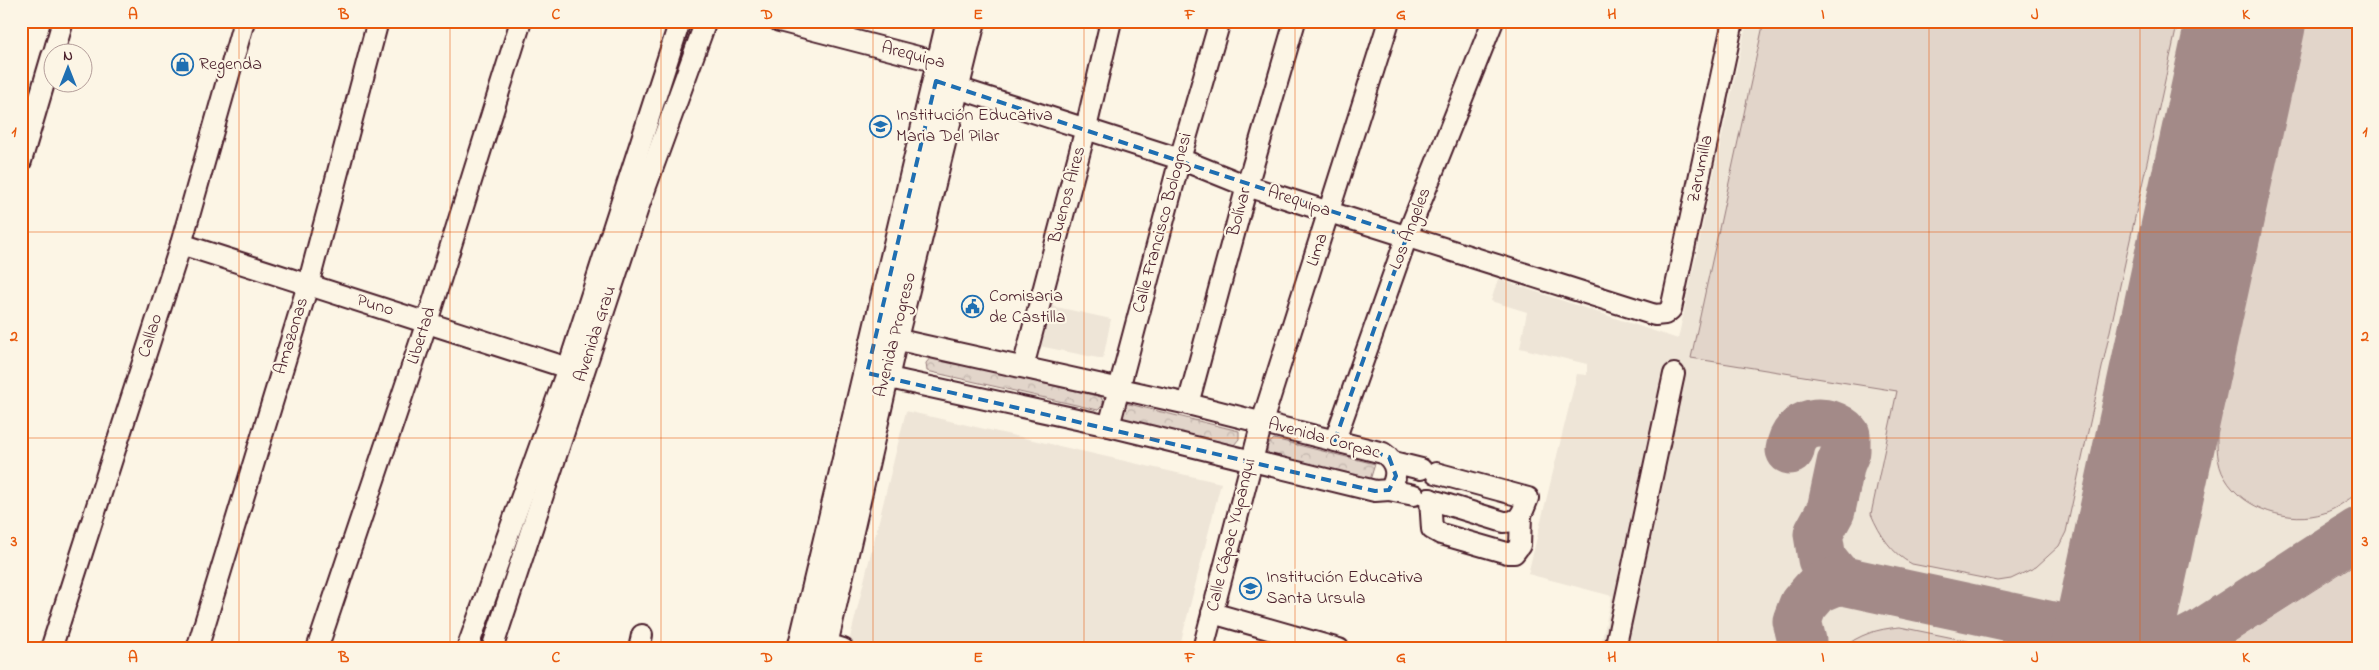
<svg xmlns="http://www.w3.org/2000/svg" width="2379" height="670" viewBox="0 0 2379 670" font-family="'Indie Flower',sans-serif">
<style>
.built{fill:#eee5d7}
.grass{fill:#e2d5ca;stroke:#967a7a}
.forest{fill:url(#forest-crowns);stroke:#967a7a}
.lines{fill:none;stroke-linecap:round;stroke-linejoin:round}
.taxiway{stroke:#a38a88;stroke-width:49}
.runway{stroke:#a38a88;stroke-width:120}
.minor-casing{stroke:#4a1f2b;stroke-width:24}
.major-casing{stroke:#4a1f2b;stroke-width:30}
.minor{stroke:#fcf5e5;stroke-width:20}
.major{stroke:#fcf5e5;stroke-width:26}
.marked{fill:none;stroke:#1f6fb2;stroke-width:4;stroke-dasharray:10 6;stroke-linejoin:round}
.grid{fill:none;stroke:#e8590c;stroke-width:1;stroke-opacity:0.55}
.labels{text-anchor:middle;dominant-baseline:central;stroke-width:4.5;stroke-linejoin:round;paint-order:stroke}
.street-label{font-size:18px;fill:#4a1f2b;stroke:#fcf5e5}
.poi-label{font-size:18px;fill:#4a1f2b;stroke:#fcf5e5;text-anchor:start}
.neatline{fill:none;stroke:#e8590c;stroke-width:2}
.grid-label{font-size:16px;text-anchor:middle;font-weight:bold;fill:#e8590c}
</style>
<defs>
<pattern id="forest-crowns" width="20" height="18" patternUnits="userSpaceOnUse" patternTransform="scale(1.25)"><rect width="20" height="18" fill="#e2d5ca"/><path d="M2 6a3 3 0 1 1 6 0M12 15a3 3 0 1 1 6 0" fill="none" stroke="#c3b6ae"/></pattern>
</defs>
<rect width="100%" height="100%" fill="#fcf5e5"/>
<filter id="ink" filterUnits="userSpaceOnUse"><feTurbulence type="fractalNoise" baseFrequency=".02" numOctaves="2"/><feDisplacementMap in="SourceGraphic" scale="10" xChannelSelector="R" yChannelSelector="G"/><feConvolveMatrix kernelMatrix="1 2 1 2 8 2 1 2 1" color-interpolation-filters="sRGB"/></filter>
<g filter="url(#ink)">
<!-- built -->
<g class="built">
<path d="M1747 21H2358V649H1600L1612 596 1528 574 1577 374 1587 375V364L1520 348 1527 312 1491 301 1498 279 1678 339Z"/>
<path d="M1043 304 1111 319 1103 359 1034 345Z"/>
<path d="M906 411 1221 483 1179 649H875L849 642Z"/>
</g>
<!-- grass -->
<g class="grass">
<path d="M1764 21H2178L2066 532 2059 546 2036 567 2011 579 1998 581 1912 564C1892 554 1880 535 1871 514L1897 391 1691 358Z"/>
<path d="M2305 21H2358V493C2347 500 2336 509 2324 513 2291 524 2243 510 2225 478 2216 464 2217 445 2217 429Z"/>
<path d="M2358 562V649H2228L2234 641Z"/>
<path d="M1900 627 1968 641 1982 649H1841C1860 634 1877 629 1900 627Z"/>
</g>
<!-- forest -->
<g class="forest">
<path d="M931 357 1101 397 1104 404 1098 410 927 371 926 363Z"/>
<path d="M1125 403 1239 431V439L1234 445 1125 419 1122 416Z"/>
<path d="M1274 439 1375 464 1370 480 1270 454 1267 451V445Z"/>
</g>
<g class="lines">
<!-- taxiway -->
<g class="taxiway">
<path d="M1790 450C1794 420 1827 415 1846 435V451L1841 463 1831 510 1818 534 1822 559 1839 580"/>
<path d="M1799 649 1802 641 1797 621 1803 605 1817 589 1839 580 2112 639 2145 649"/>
<path d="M2165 649 2180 645 2199 635 2358 532"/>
</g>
<!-- runway -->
<path class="runway" d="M2110 649 2246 21"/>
<defs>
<g id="minor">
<path d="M779 21 953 66"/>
<path d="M54 52 63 21"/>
<path d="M942 83 1180 159 1247 186 1655 315 1665 314 1671 309 1733 21"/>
<path d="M21 161 52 56"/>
<path d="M181 244 568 368"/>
<path d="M1023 367 1086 128 1111 21"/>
<path d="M871 374 1109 426 1375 491 1389 490C1399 477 1397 462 1383 453L1188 404 881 336"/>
<path d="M1188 404 1247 186 1295 21"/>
<path d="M1109 426 1180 159 1220 21"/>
<path d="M1335 440 1407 236 1493 21"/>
<path d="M1393 462 1421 469"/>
<path d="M1389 490 1414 495"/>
<path d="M1429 499 1504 522C1521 522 1522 513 1528 498L1436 473"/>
<path d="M1430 499 1432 529 1441 534 1507 553H1514L1520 545 1521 515"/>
<path d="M1212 613 1339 649"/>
<path d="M824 643 843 649"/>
<path d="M51 649 181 244 244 21"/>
<path d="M197 649 308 285 378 21"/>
<path d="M317 649 427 322 521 21"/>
<path d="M467 649 568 368 680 21"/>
<path d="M492 649 638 208 706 21"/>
<path d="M639 649 642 635"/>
<path d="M1203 649 1262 422 1389 21"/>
<path d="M1615 649 1674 374"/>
</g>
<g id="major">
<path d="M801 649 950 21"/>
<path d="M823 649 895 334 972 21"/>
</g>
</defs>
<!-- minor casing -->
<use href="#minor" class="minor-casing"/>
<!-- major casing -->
<use href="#major" class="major-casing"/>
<!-- minor -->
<use href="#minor" class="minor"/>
<!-- major -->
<use href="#major" class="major"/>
</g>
</g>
<!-- marked area -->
<path class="marked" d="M936 81 1407 236 1335 440 1389 457 1396 476 1389 490 1375 491 867 373Z"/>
<!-- grid -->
<path class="grid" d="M239 21V649M450 21V649M661 21V649M873 21V649M1084 21V649M1295 21V649M1506 21V649M1718 21V649M1929 21V649M2140 21V649M21 232H2358M21 438H2358"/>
<!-- icons -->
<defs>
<symbol id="shop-ring" viewBox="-11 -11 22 22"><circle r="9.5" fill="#fcf5e5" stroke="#1f6fb2" stroke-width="1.5"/><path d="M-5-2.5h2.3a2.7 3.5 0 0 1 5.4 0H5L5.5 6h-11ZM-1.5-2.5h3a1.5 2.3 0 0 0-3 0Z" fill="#1f6fb2"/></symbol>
<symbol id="school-ring" viewBox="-11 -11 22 22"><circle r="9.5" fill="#fcf5e5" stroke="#1f6fb2" stroke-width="1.5"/><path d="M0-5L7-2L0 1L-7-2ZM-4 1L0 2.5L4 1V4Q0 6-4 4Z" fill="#1f6fb2"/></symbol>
<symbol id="civic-ring" viewBox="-11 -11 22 22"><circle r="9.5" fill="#fcf5e5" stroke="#1f6fb2" stroke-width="1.5"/><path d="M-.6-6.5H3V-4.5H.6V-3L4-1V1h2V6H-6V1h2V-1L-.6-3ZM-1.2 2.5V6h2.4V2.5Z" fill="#1f6fb2"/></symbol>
</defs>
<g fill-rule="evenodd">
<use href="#shop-ring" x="170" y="52" width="25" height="25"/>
<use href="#school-ring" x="868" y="114" width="25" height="25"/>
<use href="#civic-ring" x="960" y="294" width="25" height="25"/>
<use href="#school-ring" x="1238" y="576" width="25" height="25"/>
</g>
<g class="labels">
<!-- street labels -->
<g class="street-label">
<text transform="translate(913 56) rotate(14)">Arequipa</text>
<text transform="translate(1701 169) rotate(-78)">Zarumilla</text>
<text transform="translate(1068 195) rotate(-75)">Buenos Aires</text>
<text transform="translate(1299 202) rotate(18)">Arequipa</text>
<text transform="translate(1240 212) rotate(-75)">Bolívar</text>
<text transform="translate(1163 223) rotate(-75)">Calle Francisco Bolognesi</text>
<text transform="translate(1411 229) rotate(-69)">Los Ángeles</text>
<text transform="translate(1318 250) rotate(-72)">Lima</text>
<text transform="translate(375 306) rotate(17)">Puno</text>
<text transform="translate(596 334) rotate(-72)">Avenida Grau</text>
<text transform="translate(896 335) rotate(-76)">Avenida Progreso</text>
<text transform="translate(151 336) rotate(-72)">Callao</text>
<text transform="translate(292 336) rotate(-73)">Amazonas</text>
<text transform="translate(422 336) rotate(-72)">Libertad</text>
<text transform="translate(1324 439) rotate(15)">Avenida Corpac</text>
<text transform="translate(1232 535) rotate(-76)">Calle Cápac Yupanqui</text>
</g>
<!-- poi labels -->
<g class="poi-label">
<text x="199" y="65">Regenda</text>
<text x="896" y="116">Institución Educativa<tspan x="896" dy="21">Maria Del Pilar</tspan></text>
<text x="989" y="297">Comisaria<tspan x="989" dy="21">de Castilla</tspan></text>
<text x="1266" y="578">Institución Educativa<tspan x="1266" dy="21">Santa Ursula</tspan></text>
</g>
</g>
<!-- margin -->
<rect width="2379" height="670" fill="none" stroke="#fcf5e5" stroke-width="55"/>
<!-- north arrow -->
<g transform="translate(68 68)"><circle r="24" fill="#fcf5e5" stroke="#b59f9b"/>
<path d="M0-4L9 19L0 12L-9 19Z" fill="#1f6fb2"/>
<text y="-8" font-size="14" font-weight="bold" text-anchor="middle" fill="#4a1f2b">N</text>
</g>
<rect x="28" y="28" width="2324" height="614" class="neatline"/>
<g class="grid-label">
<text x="133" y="19">A</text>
<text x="344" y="19">B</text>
<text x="556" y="19">C</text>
<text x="767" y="19">D</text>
<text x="978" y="19">E</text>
<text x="1190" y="19">F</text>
<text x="1401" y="19">G</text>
<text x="1612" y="19">H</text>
<text x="1823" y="19">I</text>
<text x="2035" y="19">J</text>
<text x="2246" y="19">K</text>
<text x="14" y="136">1</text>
<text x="2365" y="136">1</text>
<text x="14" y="341">2</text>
<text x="2365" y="341">2</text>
<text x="14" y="546">3</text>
<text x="2365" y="546">3</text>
<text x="133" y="662">A</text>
<text x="344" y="662">B</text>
<text x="556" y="662">C</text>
<text x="767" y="662">D</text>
<text x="978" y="662">E</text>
<text x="1190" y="662">F</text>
<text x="1401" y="662">G</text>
<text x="1612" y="662">H</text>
<text x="1823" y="662">I</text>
<text x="2035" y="662">J</text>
<text x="2246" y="662">K</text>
</g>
</svg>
